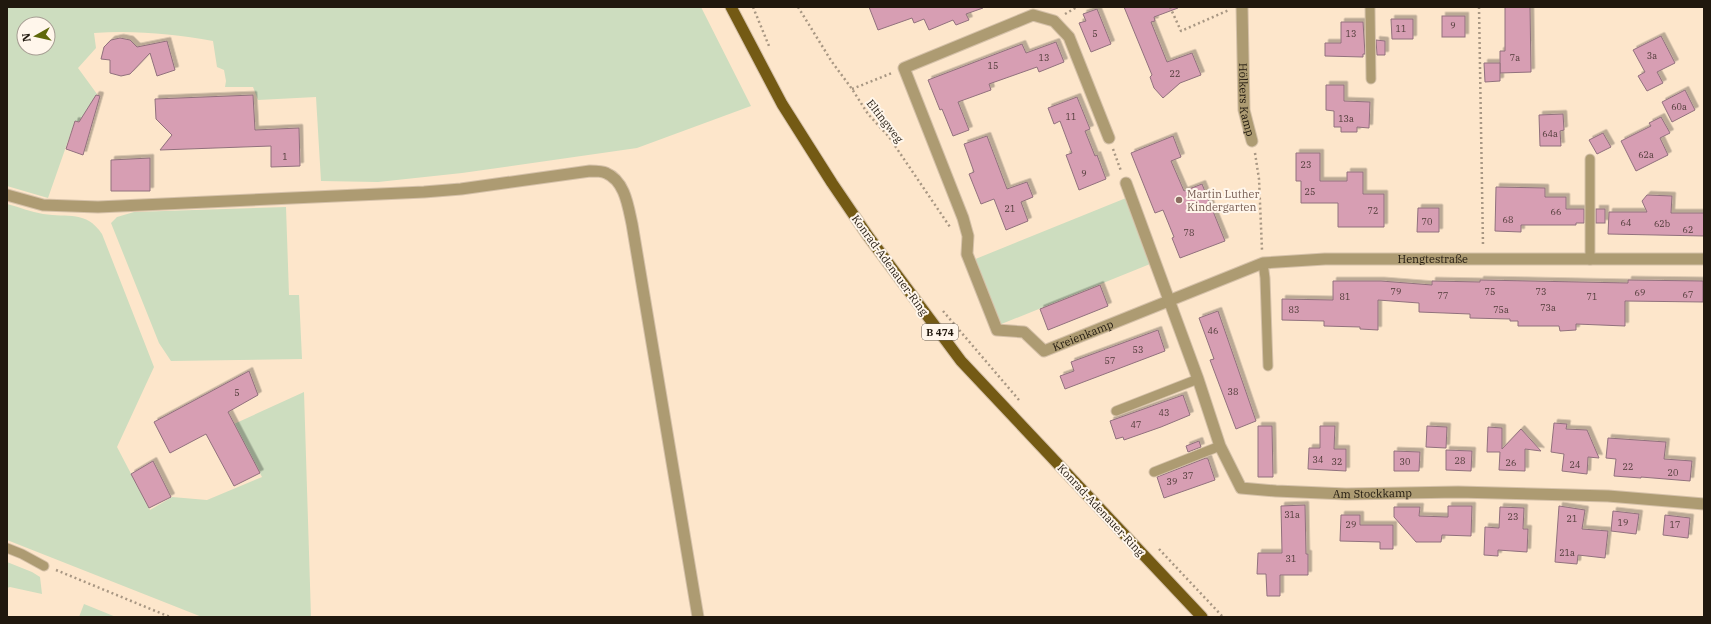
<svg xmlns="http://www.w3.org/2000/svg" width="1711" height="624" viewBox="0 0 1711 624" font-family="'IBM Plex Serif',serif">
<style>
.green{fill:#cdddbf;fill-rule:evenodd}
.building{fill:#d79eb3;stroke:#91717d;filter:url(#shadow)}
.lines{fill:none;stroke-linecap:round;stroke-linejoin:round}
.service-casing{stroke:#d5c1a9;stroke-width:11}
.minor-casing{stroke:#d5c1a9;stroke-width:13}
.primary-casing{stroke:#d5c1a9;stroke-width:13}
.path{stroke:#a89783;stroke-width:2.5;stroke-dasharray:2 3;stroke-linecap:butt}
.service{stroke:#ad9b72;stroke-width:9}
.minor{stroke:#ad9b72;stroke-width:11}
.primary{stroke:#745a14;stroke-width:11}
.education-dot{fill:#8d6e63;stroke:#fff6eb;stroke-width:1.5}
.labels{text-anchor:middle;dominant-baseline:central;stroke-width:4;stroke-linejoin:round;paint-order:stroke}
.number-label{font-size:9px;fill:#4e3a37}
.shield{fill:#fff6eb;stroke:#635b50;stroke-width:1}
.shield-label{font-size:10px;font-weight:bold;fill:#20180e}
.street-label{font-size:11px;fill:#20180e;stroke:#fff6eb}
.education-label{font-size:11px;fill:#785e54;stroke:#fff6eb;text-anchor:start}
</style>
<defs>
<filter id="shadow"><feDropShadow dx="3.5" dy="-3.5" stdDeviation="0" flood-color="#0004"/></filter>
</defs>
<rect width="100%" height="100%" fill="#fde6cb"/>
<!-- green -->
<g class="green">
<path d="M7 7H701L751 106 637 148 462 173 378 182 321 181 316 97 258 100 253 87H225L226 81 224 70 217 67 213 41C174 34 134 30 94 33L96 48 78 68 97 94 80 121H75L48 198 7 186ZM24 24H48V48H24Z"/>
<path d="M1131 196 1155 262 999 325 973 260Z"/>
<path d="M7 204C19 207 31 212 43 214 68 218 86 210 102 234L154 367 117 447 150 510 172 497 207 500 262 477 234 424 304 392 311 617H202L7 540Z"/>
<path d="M286 207 289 295H299L302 359 171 361 159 343 111 223 117 217 134 212Z"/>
<path d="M7 562 32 572 40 577 42 594 10 587 7 588Z"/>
<path d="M84 604 116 617H79Z"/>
</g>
<!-- building -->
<g class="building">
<path d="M869 7H983V8L966 14 969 20 956 25 953 20 929 30 924 19 914 23 912 18 878 30Z"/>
<path d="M1124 7H1177L1178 8 1154 17 1155 21 1151 22 1167 62 1192 53 1201 75 1180 83 1163 98 1154 88 1150 77 1152 75Z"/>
<path d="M1505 7H1530L1531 72 1500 73V51H1505Z"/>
<path d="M1097 9 1111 44 1091 52 1079 23 1086 21 1083 14Z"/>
<rect x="1442" y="16" width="23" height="21"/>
<path d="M1391 19H1413V39H1392Z"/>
<path d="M1341 22H1363L1365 54H1363V57L1325 56V43H1341Z"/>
<path d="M1661 36 1675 63 1657 72 1663 83 1647 91 1638 76 1645 72 1633 50Z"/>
<path d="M120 38 130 40 137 47 167 41 175 70 157 76 150 53 130 74 121 76 110 73V60L101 59 104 47 111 40Z"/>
<path d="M1376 40 1385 41V55H1377Z"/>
<path d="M1056 42 1064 62 1039 72 1037 67 989 84 991 90 958 102 969 130 953 136 942 109 940 110 928 80 1022 44 1026 53Z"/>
<path d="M1484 63H1500V81L1485 82Z"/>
<path d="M1326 85H1344V101L1370 102 1369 128 1357 127V132H1341V127H1334V111L1326 110Z"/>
<path d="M1685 90 1695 110 1672 122 1662 102Z"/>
<path d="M96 95 100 96 83 155 66 149 75 121 79 122Z"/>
<path d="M253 95 255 130 299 128 300 166 271 167V146L160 150 172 135 156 119 155 99Z"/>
<path d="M1077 97 1090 129 1085 131 1095 156 1097 155 1106 179 1079 190 1066 155 1072 153 1060 121 1054 124 1048 108Z"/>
<path d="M1563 114 1564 130 1560 131 1561 146H1540L1539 115Z"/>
<path d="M1661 117 1670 133 1660 138 1668 155 1636 171 1621 141 1651 126 1649 123Z"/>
<path d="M1603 133 1611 147 1597 154 1589 140Z"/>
<path d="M987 136 1007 189 1027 182 1033 197 1021 202 1028 221 1006 230 994 199 981 204 969 174 974 172 964 144Z"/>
<path d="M1173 136 1181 157 1171 161 1184 191 1202 184 1225 241 1180 258 1172 238 1174 237 1163 210 1155 213 1131 153Z"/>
<path d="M1296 153H1320V181H1347V172H1363V194H1384V227H1338V203H1301V181H1296Z"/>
<path d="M150 158V191H111V160Z"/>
<path d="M1496 187 1545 188V197H1566V209H1584V223H1576V225H1521V232L1495 231Z"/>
<path d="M1647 195 1672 196 1671 213H1704V236L1608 234 1609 212H1647L1642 201Z"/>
<path d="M1418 208H1439V232H1417Z"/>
<rect x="1596" y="209" width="9" height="14"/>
<path d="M1480 280 1628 283V280L1703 281V302L1625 301V326L1576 324V330L1560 331 1559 326H1518V321H1510V319L1470 318V314L1419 312V303L1378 300V330L1360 329V327L1324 326V321L1282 320V299L1333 300V281H1381L1432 285V281L1480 282Z"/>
<path d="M1100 285 1108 306 1048 330 1040 309Z"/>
<path d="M1218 311 1256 421 1236 429 1210 360 1214 359 1199 318Z"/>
<path d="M1158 330 1165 351 1065 389 1060 376 1074 371 1071 362Z"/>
<path d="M249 371 258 395 228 412 260 473 234 486 206 434 170 453 154 422Z"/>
<path d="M1183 395 1190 415 1161 427 1124 440 1123 437 1116 439 1110 421Z"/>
<path d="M1554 423 1567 424 1566 429 1587 430 1599 458 1588 457 1587 474 1562 471 1564 454 1551 452Z"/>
<path d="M1258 426H1272L1273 477H1258Z"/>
<path d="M1320 426H1335L1334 449H1346V471L1308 469 1309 448H1320Z"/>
<path d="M1427 426 1447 427 1446 448 1426 447Z"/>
<path d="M1488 427 1502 428V449L1521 429 1541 451 1525 449V471L1499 470 1500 452H1487Z"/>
<path d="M1608 438 1666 442 1664 459 1692 461 1690 481 1641 477V478L1614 476 1616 459 1606 458Z"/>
<path d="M1199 441 1201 447 1188 452 1186 446Z"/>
<path d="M1446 450 1472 451 1471 471 1446 470Z"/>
<path d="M1394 451 1420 452 1419 471H1394Z"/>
<path d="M1206 458 1208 459 1215 480 1164 498 1157 477Z"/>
<path d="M153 461 171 497 149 508 131 474Z"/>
<path d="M1305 505 1306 554H1308V575H1280V596H1267L1266 574H1257L1258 553H1282L1281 506Z"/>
<path d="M1448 506H1472L1471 536 1442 535 1441 542H1416L1394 517V507H1420L1419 516 1448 517Z"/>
<path d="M1559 506 1585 510 1582 529 1608 531 1605 558 1578 555 1577 564 1555 562Z"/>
<path d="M1500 507 1524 508 1523 529H1528L1527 552 1498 550V556L1484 555 1485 527 1499 528Z"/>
<path d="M1613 511 1639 514 1636 534 1611 531Z"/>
<path d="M1341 515H1360V525H1393V549H1380V542L1340 541Z"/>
<path d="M1665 515 1690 518 1688 538 1663 535Z"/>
</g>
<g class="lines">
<defs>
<g id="service">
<path d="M1370 7 1371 79"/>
<path d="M1590 260V159"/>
<path d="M1263 263 1265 278 1268 366"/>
<path d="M1116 411 1198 379"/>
<path d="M1154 472 1220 446"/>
<path d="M7 548 22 554 44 566"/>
</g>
<g id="minor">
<path id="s1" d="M1242 7 1244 110 1252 141"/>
<path id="s2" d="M1109 138 1069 37 1054 21 1033 15 904 68 963 218 968 236 967 254 997 330 1024 332 1044 351 1263 263 1325 259H1704"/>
<path id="s3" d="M1126 183 1198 379 1220 446 1241 488 1276 491 1346 494 1458 492 1608 496 1704 504"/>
<path d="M7 195 43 205 98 207 424 192 461 189 590 171C595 171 602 171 606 173 625 181 628 206 632 224L698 617"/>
</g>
<path id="primary" d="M731 7 782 104 832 183 868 236 961 361 1202 617"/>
</defs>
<!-- service casing -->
<use href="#service" class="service-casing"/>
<!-- minor casing -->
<use href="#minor" class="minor-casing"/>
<!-- primary casing -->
<use href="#primary" class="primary-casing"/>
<!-- path -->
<g class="path">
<path d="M753 7 769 46"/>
<path d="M798 7 832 62 852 89 868 114 889 137 950 227"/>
<path d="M1170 7 1181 31 1229 10"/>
<path d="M1479 7 1483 246"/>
<path d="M1065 14 1077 7"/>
<path d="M852 89 892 73"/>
<path d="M1113 149 1121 171"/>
<path d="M1255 153 1259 179 1262 250"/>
<path d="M943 311 1019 400"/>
<path d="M1159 549 1223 617"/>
<path d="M56 570 170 617"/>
</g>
<!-- service -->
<use href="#service" class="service"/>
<!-- minor -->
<use href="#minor" class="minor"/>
<!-- primary -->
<use href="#primary" class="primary"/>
</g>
<!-- markers -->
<circle class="education-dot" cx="1179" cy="200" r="4"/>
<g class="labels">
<!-- number labels -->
<g class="number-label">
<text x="1453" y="25">9</text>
<text x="1401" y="28">11</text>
<text x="1095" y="33">5</text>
<text x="1351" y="33">13</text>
<text x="1652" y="55">3a</text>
<text x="1044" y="57">13</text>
<text x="1515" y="57">7a</text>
<text x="993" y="65">15</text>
<text x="1175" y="73">22</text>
<text x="1679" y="106">60a</text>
<text x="1071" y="116">11</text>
<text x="1346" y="118">13a</text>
<text x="1550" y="133">64a</text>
<text x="1646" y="154">62a</text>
<text x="285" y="156">1</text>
<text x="1306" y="164">23</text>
<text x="1084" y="173">9</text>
<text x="1310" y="191">25</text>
<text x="1010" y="208">21</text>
<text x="1373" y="210">72</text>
<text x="1556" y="211">66</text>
<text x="1508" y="219">68</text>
<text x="1427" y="221">70</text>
<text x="1626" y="222">64</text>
<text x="1662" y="223">62b</text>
<text x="1688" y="229">62</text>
<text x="1189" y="232">78</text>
<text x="1396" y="291">79</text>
<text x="1490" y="291">75</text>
<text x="1541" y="291">73</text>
<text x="1640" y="292">69</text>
<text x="1688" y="294">67</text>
<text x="1443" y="295">77</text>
<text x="1345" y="296">81</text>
<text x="1592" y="296">71</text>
<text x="1548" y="307">73a</text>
<text x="1294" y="309">83</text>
<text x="1501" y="309">75a</text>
<text x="1213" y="330">46</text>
<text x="1138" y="349">53</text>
<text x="1110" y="360">57</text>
<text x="1233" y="391">38</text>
<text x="237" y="392">5</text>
<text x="1164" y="412">43</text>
<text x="1136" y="424">47</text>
<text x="1318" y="459">34</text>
<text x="1460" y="460">28</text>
<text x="1337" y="461">32</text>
<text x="1405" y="461">30</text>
<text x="1511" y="462">26</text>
<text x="1575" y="464">24</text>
<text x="1628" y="466">22</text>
<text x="1673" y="472">20</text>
<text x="1188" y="475">37</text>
<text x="1172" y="481">39</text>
<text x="1292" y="514">31a</text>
<text x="1513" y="516">23</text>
<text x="1572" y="518">21</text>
<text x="1623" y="522">19</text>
<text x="1351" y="524">29</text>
<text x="1675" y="524">17</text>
<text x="1567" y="552">21a</text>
<text x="1291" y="558">31</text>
</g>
<!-- shield labels -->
<rect class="shield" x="922" y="324" width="36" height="16" rx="3"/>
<g class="shield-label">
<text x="940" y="332">B 474</text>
</g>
<!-- street labels -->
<g class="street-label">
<text stroke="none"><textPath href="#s1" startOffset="93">Hölkers Kamp</textPath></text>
<text transform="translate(885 121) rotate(52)">Eltingweg</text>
<text stroke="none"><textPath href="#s2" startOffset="1032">Hengtestraße</textPath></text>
<text transform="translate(890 265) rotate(54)">Konrad-Adenauer-Ring</text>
<text stroke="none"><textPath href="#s2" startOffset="668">Kreienkamp</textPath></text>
<text stroke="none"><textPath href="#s3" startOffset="458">Am Stockkamp</textPath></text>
<text transform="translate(1101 510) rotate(47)">Konrad-Adenauer-Ring</text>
</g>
<!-- education labels -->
<g class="education-label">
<text x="1187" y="194">Martin Luther<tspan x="1187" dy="13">Kindergarten</tspan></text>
</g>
</g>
<!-- border -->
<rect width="1711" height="624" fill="none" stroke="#20180e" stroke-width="16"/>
<!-- north arrow -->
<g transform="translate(36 36) rotate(262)"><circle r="19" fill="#fff6eb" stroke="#a69d93"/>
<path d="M0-3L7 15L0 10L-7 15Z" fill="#5f680a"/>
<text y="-6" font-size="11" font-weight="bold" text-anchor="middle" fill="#20180e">N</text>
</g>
</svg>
